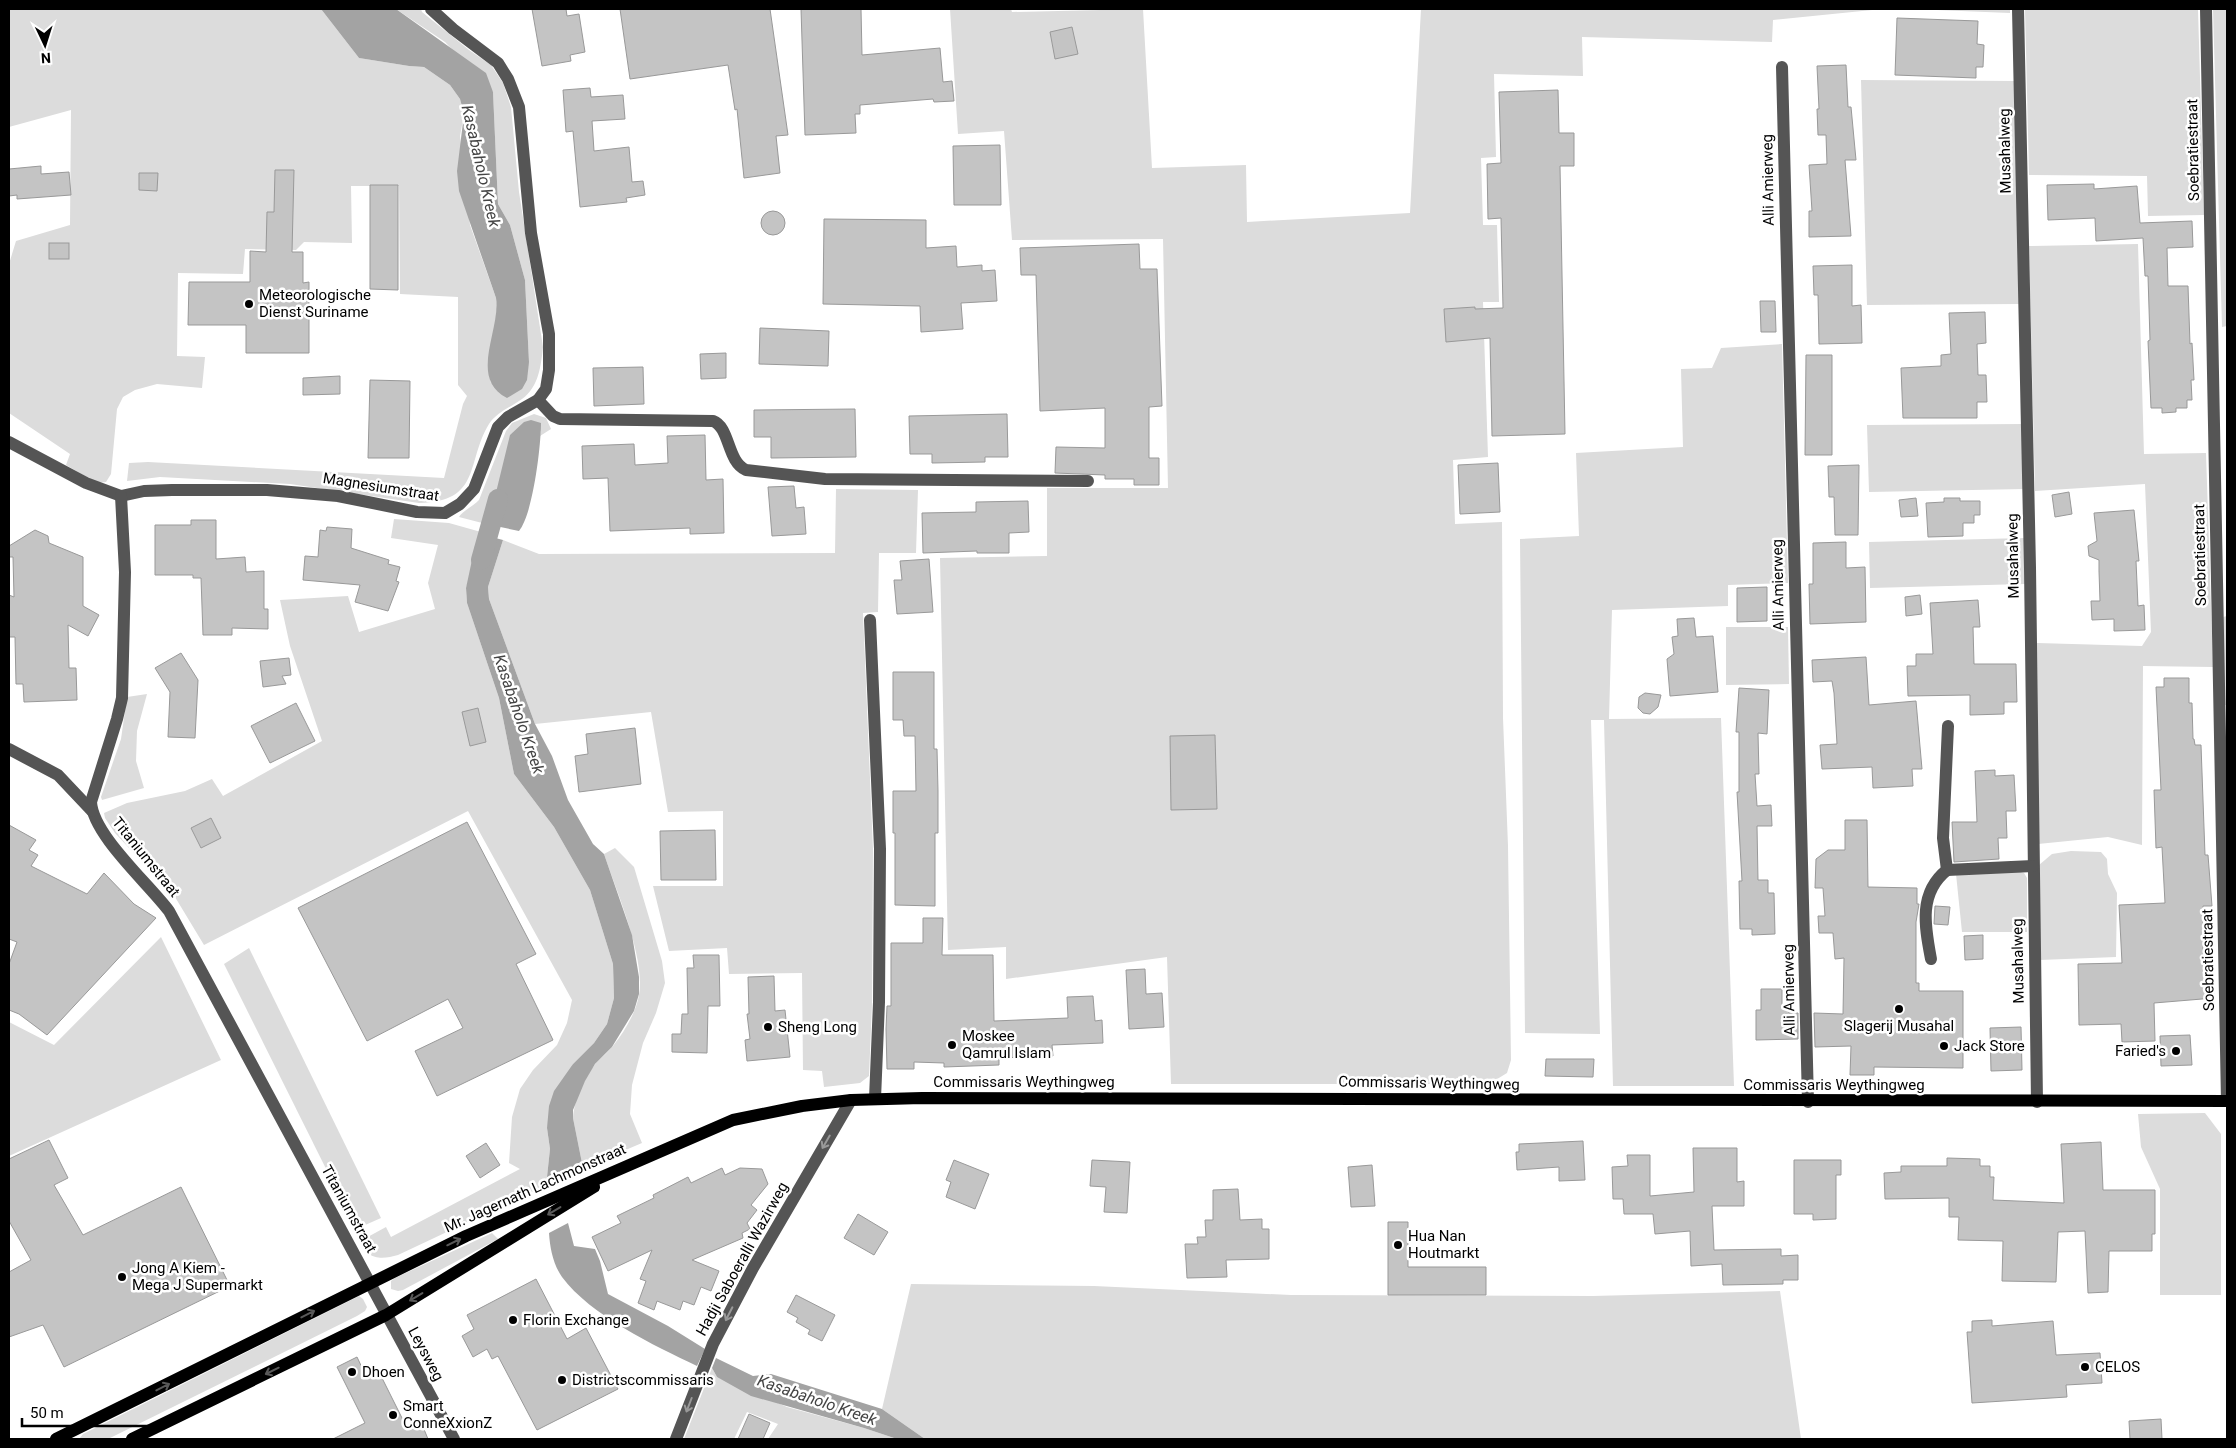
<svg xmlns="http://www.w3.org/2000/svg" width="2236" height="1448" viewBox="0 0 2236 1448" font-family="Roboto,sans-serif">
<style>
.green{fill:#dcdcdc}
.water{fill:#a3a3a3}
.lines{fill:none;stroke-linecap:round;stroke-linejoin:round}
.canal{stroke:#a3a3a3;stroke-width:20}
.building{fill:#c4c4c4;stroke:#999}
.minor{stroke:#555;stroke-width:12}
.major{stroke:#000;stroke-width:12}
.oneway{stroke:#999}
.oneway2{stroke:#595959}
.poi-dot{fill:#000;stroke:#fff;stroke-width:2}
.labels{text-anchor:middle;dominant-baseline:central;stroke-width:5;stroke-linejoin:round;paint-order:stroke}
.street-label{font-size:15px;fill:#000;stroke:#fff}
.poi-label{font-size:15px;fill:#000;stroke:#fff;text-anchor:start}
.water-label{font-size:16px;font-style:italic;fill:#444;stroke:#fff}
</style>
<rect width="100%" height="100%" fill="#fff"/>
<!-- green -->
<g class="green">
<path d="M9 9H321L359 58 409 66 424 67 450 85 460 99 464 114 460 136 470 225 496 298C501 326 483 354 491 383L529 362 525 280 510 225 498 204 493 92 445 42 396 9H421L422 12 469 50 491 65 503 83 511 107 519 192 543 347C541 365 539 387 522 399 511 407 497 412 489 424 466 461 482 502 419 503L290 484 160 477 127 481 129 463 148 462 444 478 463 404 467 396 458 385V297L400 294 399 186H351L352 243 304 242 296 250 245 249 243 274 178 273 177 356 205 357 202 388 157 384 135 390 123 397 117 409 111 474 106 482 97 483 66 465 70 454 9 413V264L16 241 70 225 71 110 9 127Z"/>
<path d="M950 9H1011L1012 12 1143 9 1152 168 1246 165 1247 222 1410 213 1421 9H1882L1773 20 1772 42 1582 37 1583 76 1494 74 1496 157 1481 158 1483 225H1497L1499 302H1483L1488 457 1453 460 1455 524 1502 522 1503 718 1508 846 1511 1060 1507 1073 1489 1084H1171L1167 957 1006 979V947L948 950 940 558 1047 556V488H1168L1163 239 1012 240 1004 131 958 134Z"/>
<path d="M1912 9H2010V13Z"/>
<path d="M2025 9H2198L2204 215 2148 216 2147 176 2029 175Z"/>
<path d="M2213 9H2227V326L2222 327Z"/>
<path d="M1861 80 2015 81 2019 304 1867 305Z"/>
<path d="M2138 244 2144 454 2206 453 2213 667 2143 666 2142 845 2108 837 2038 844 2037 643 2142 646 2151 632 2145 484 2035 491 2029 246Z"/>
<path d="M1782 344 1788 583 1728 585V606L1612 610 1609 719 1721 718 1734 1086H1613L1604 720H1591L1600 1034 1525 1033 1520 539 1579 536 1576 453 1683 447 1681 369 1712 368 1721 348Z"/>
<path d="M534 414 546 418 551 429 540 436 541 430 486 524 459 517C462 511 474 506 479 500L506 431 512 423Z"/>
<path d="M2023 424 2024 489 1869 492 1867 425Z"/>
<path d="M836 489 918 490 916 553H879L878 612 863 613 873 849 872 1005 869 1076 860 1083 824 1087 822 1071 803 1070 802 973 729 974 727 948 669 951 653 886H723V811L668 812 651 712 535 724 489 599 488 587 503 540 539 554 835 553Z"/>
<path d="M394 519 449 523 481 532 484 535 466 588 467 603 499 698 514 774 554 827 590 890 613 964 614 998 607 1024 594 1043 573 1064 547 1128 550 1149 547 1177H564L398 1255C382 1260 363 1260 364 1239L386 1227 391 1237 520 1169 509 1163 512 1117 520 1089 533 1070 557 1045 567 1023 572 1000 468 811 204 945 175 897 115 833 105 818 104 813 127 803 185 791 212 779 223 796 322 741 290 646 280 600 348 596 359 632 435 609 428 583 438 545 391 538Z"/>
<path d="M2024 538 2025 584 1870 588 1869 542Z"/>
<path d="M2227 616V705H2224L2223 617Z"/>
<path d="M1726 627H1788L1789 684 1726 685Z"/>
<path d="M147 694 137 731 136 761 144 788 102 800 101 797 121 739 127 697Z"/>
<path d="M615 848 634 867 662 961 665 983 656 1013 643 1043 632 1085 630 1114 642 1143 583 1168 573 1118C574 1100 585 1076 597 1062 602 1057 608 1052 613 1046 624 1032 636 1013 639 995 646 959 616 890 604 854Z"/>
<path d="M2071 851 2101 852 2107 859 2108 874 2117 893 2116 957 2040 960 2039 865 2052 854Z"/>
<path d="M2017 871 2024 873 2027 878V932H1962L1956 874Z"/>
<path d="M161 937 221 1060 9 1156V1022L54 1045Z"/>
<path d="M249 948 381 1218 356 1229 224 964Z"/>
<path d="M2205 1113 2221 1134V1295H2160V1189L2141 1147 2138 1114Z"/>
<path d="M492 1233 498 1239 403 1290 398 1291 391 1289V1281L395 1278Z"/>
<path d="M911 1284 1094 1286 1291 1295 1593 1296 1780 1291 1801 1439H925L882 1409Z"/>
<path d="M359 1296 363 1299 367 1307 365 1311 357 1316 108 1439H79L83 1434Z"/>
<path d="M712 1368 717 1377 787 1407 864 1428 897 1439H768L778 1424 747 1412 734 1439H684Z"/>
</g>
<!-- water -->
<g class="water">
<path d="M321 9H396L486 73 493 92 498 204 510 225 525 280 529 362 527 380 522 389 507 398C468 378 501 330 496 298L459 191 457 171 464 114 460 99 450 85 424 67 409 66 359 58Z"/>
<path d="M531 420 541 423C541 446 533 514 519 531L486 524 491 513 510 435 524 422Z"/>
<path d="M484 535 503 540 488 587 489 599 535 724 552 756 568 800 593 844 604 854 632 935 639 977V994L634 1011 612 1047 595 1064 585 1081 573 1110V1118L583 1168 564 1177H547L550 1149 547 1128 549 1106 554 1091 573 1064 594 1043 607 1024 614 998 613 964 590 890 554 827 514 774 499 698 467 603 466 588 475 546Z"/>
<path d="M568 1223 574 1246 595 1249 600 1261 608 1294 668 1326 705 1349 697 1366C655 1346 590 1315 562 1277 553 1264 550 1248 549 1233Z"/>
<path d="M716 1358 753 1376 771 1374 882 1409 925 1439H897L864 1428 751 1396 717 1377 712 1368Z"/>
</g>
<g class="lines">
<!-- canal -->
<path class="canal" d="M481 560 498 499"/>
</g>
<!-- building -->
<g class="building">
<path d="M532 9H566L567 16 579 14 585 52 570 55 571 61 542 66Z"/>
<path d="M620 9H770L788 135 776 136 780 173 744 178 737 109 735 110 728 65 630 79Z"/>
<path d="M801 9H861L862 55 940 48 943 82 952 81 954 101 934 102 933 99 860 105V114H855L856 133 805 135Z"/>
<path d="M1897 18 1978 21 1977 44 1984 45 1983 67H1976V78L1895 75Z"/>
<path d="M1072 27 1078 54 1055 59 1050 32Z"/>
<path d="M1846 65 1848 107H1851L1856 160H1845L1851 236 1809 237V211H1812L1809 165 1827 164 1826 135H1818L1817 109H1819L1817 66Z"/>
<path d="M590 88 591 97 623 95 625 119 592 121 594 151 629 147 632 182 643 181 645 195 626 198 627 202 580 207 573 131 566 132 563 90Z"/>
<path d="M1558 90 1559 133H1574V166H1560L1565 434 1492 436 1490 338 1446 342 1444 309 1475 307V309L1503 308 1501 218 1488 219 1487 164 1501 163 1499 92Z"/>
<path d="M1000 145 1001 205H954L953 146Z"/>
<path d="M41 166V174L69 172 71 195 17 199V195L9 196V169Z"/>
<path d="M275 170H294L292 252H303V283L309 282V353H246V325H188L189 282H250V251L266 252 267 212H274Z"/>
<path d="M139 173H158L157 191 139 190Z"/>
<path d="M2094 184V189L2137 186 2140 223 2192 221 2193 247 2167 248 2168 286H2188L2190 344 2192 343 2194 380H2191L2192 400H2187V408H2176V412L2162 413V408H2151L2148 341 2150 340 2148 276H2145L2143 238 2096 241 2095 218 2048 220 2047 185Z"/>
<path d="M370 185H398V290L370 289Z"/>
<circle cx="773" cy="223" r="12"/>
<path d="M824 219 926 220V248L956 246 957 267 982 265V271L995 270 997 301 961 303 963 329 921 332 920 306 823 304Z"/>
<rect x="49" y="243" width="20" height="16"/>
<path d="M1139 244 1140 269H1157L1162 406 1149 407V458H1159V485H1134V479H1105V475L1055 473 1056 447 1105 448V408L1040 411 1036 275H1021L1020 248Z"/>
<path d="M1852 265V306L1861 305 1862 343 1819 344 1818 295H1814L1813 266Z"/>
<path d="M1760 301H1775L1776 332H1761Z"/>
<path d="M1985 312 1986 343 1977 344 1978 375H1986L1987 402H1977V418H1903L1901 368 1941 366V355L1951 354 1949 313Z"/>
<path d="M760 328 829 331 828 366 759 364Z"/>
<path d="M726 353V378L701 379 700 354Z"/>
<path d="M1806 355H1832V455H1805Z"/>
<path d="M643 367 644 404 594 406 593 368Z"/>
<path d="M340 376V394L303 395V378Z"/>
<path d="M370 380 410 381 409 458H368Z"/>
<path d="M855 409 856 457 771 458V437H754V410Z"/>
<path d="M1007 414 1008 457H985V462L932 463V454H910L909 416Z"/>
<path d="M705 435 706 480 723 479 724 533 690 534V528L610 531 608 478 583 479 582 446 634 444 635 465 668 463 667 436Z"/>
<path d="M1498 463 1500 512 1460 514 1458 465Z"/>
<path d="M1859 465 1858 535H1835L1834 497H1829L1828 466Z"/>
<path d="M794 486 796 508 804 507 806 534 772 536 768 487Z"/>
<path d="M2069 492 2072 514 2055 517 2052 495Z"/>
<path d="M1916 498 1918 516 1901 517 1899 500Z"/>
<path d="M1944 498H1960V501H1980V515H1974V523H1963V536L1928 537 1926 503 1944 502Z"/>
<path d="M1028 501 1029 532 1009 533V553H977V551L923 553 922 513 976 512V502Z"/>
<path d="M2134 510 2139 561H2136L2138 606 2144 605 2145 630 2114 631V619L2092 620 2091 601H2100L2099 571V560L2089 556 2088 546 2097 541 2094 513Z"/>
<path d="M191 520H216V559L245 557 246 572 264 571V609H268V629L232 628V635H203L201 578H193V575H155V525H191Z"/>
<path d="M327 527 352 529 351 548 389 560 388 564 400 567 396 581 399 582 388 611 355 602 360 585 303 580 305 556 318 557 320 530 326 531Z"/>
<path d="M35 530 48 536 49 543 83 557V606L99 615 88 636 68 625 69 668H76L77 700 24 702 23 684H16L15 637H9V595L14 597 13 557H9V546Z"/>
<path d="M1846 542V568L1865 567 1866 622 1810 624 1809 584H1813V543Z"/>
<path d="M929 559 933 612 897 614 894 580H902L900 561Z"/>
<path d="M1767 587V621L1737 622V588Z"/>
<path d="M1920 595 1922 614 1906 616 1905 597Z"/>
<path d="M1978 600 1980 627H1973L1974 664H2016L2017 702H2004V714L1970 715V695L1908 696 1907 666H1916V654H1933L1930 603Z"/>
<path d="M1694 618 1696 637 1713 636 1718 692 1670 696 1667 659 1674 654 1672 637 1678 636 1677 619Z"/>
<path d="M181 653 198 680 195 738 168 737 170 692 155 668Z"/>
<path d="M1866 657 1869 705 1916 701 1922 769H1912L1913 786 1873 788 1872 767 1822 769 1820 745 1837 744 1834 693 1832 681 1813 682 1812 660Z"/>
<path d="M289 658 291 675 282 676 286 684 263 687 260 661Z"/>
<path d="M893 672H934V749H937L938 791V833H935V906L895 905V833H893V791H916L915 736H904L903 720H893Z"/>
<path d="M2164 678H2189V703H2192L2193 739H2194L2195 745H2201L2205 855H2208L2212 906H2203V958L2211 957 2214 998 2154 1003 2155 1041 2122 1042 2121 1024 2079 1025 2078 964 2122 963 2119 905 2165 903 2162 847 2156 848 2154 790H2161L2156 687H2164Z"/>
<path d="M1739 688 1769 690 1767 734 1758 733 1759 774H1755L1757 806 1771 805 1772 826H1757L1758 880H1768V893H1774L1775 934 1752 935V929H1740L1739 881H1742L1737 792H1739V732H1736Z"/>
<path d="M1645 693 1661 695 1658 707 1650 714 1643 713 1638 708 1639 697Z"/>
<path d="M296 703 315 741 270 763 251 726Z"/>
<path d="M478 708 486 742 470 746 462 712Z"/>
<path d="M635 728 641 784 579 792 575 756 588 754 586 734Z"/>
<path d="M1215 735 1217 809 1171 810 1170 736Z"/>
<path d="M1995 770V776L2014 775 2016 811H2006L2007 838H1998L1999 859 1954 862 1952 822H1977L1975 771Z"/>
<path d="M211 818 221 838 201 848 191 828Z"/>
<path d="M1845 820H1867L1868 887 1917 888V904H1919L1916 922V983H1919V991H1963V1068L1874 1067V1075H1850L1851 1046 1815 1047 1814 1013 1843 1014 1844 958 1835 959 1833 933H1819L1818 916H1825L1823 888H1815L1816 859 1828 850H1845Z"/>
<path d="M467 822 536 954 516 964 553 1040 437 1096 415 1051 463 1028 448 999 367 1041 298 908Z"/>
<path d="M9 825 36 840 29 850 38 855 31 866 87 894 104 873 134 904 156 918 47 1035 19 1014 9 1010V964L17 942 9 939Z"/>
<path d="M715 830 716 880H661L660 831Z"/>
<path d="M1935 906 1950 907 1948 925 1934 924Z"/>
<path d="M923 918H943L942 955H993L994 1021 1068 1018 1067 997 1093 996 1095 1021 1102 1020 1103 1043 1052 1045 1053 1056 999 1058V1065L944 1067V1063L914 1062V1069H887L886 1029 887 1006H891V943H923Z"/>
<path d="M1983 935V959L1965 960 1964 936Z"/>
<path d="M693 955H719L720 1006H708L707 1053 672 1052V1034H681L682 1014H688L687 968H694Z"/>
<path d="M1145 969 1146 994 1162 993 1164 1027 1129 1029 1126 970Z"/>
<path d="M774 976 775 1011 785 1010 790 1057 747 1061 745 1040 750 1039 747 1014H749L748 977Z"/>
<path d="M1761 989H1782V1008H1789V1013H1798V1039L1756 1040V1010H1761Z"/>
<path d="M2021 1027 2022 1070 1991 1071 1990 1028Z"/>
<path d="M2190 1035 2192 1065 2161 1066 2160 1036Z"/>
<path d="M1546 1059H1594L1593 1077 1545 1076Z"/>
<path d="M49 1140 68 1178 54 1185 83 1235 181 1187 230 1286 64 1367 43 1325 9 1337V1272L31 1260 9 1221V1159Z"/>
<path d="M1583 1141 1585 1180 1559 1181V1167L1517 1170 1516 1152H1519V1144Z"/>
<path d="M2101 1142 2103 1190H2155V1234H2152V1251H2109L2108 1292 2088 1293 2085 1231 2058 1232 2056 1282 2002 1281 2003 1241 1958 1240 1959 1217H1949V1198L1885 1199 1884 1173 1901 1172V1166H1947V1158L1980 1159V1166H1990V1177H1994L1993 1200 2064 1203 2061 1144Z"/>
<path d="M486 1143 500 1165 480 1178 466 1156Z"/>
<path d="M1693 1148H1737V1182L1744 1181V1206H1712L1714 1250 1781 1249V1256L1798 1255V1280H1783V1284L1723 1285 1722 1264 1691 1266 1690 1231 1655 1234 1653 1214H1624L1623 1199H1613L1612 1167 1628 1166 1627 1155H1650V1196L1694 1192Z"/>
<path d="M954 1160 989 1174 975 1209 946 1197 951 1182 946 1180Z"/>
<path d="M1092 1160 1130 1162 1127 1213 1104 1212 1106 1187 1090 1186Z"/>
<path d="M1794 1160H1841V1175H1836V1219L1813 1220V1214H1794Z"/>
<path d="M1372 1165 1375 1206 1351 1207 1348 1167Z"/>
<path d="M722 1168 725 1175 740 1168 762 1169 768 1184 751 1205 757 1210 747 1223 750 1229 742 1233 743 1238 692 1260 719 1271 711 1291 701 1287 694 1305 683 1301 680 1310 657 1301 654 1310 638 1303 646 1281 640 1279 652 1250 608 1271 592 1237 621 1223 617 1216 654 1198 653 1195 688 1177 691 1183Z"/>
<path d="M1238 1189 1240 1220 1262 1219V1229H1269V1259L1226 1260 1227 1277 1187 1278 1185 1244H1198L1197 1237H1206L1205 1220H1213V1190Z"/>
<path d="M858 1214 888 1232 874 1255 844 1238Z"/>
<path d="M1388 1222H1408V1267H1486V1295H1388Z"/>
<path d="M536 1279 567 1339 586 1328 618 1389 537 1430 498 1356 492 1359 487 1349 473 1357 462 1336 474 1329 467 1315Z"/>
<path d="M796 1295 835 1315 822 1341 808 1334 810 1330 796 1322 798 1318 787 1312Z"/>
<path d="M1992 1320V1326L2053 1321 2056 1355 2100 1353 2102 1383 2066 1385 2067 1397 1972 1403 1967 1332H1972V1321Z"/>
<path d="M357 1357 366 1376 378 1370 407 1428 421 1422 428 1439H333L365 1423 337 1367Z"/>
<path d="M749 1414 770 1423 763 1439H738Z"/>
<path d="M2161 1419 2162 1439H2130L2129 1421Z"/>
</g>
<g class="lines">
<!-- minor -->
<g class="minor">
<path d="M2018 9 2030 568 2037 1102"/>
<path d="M2206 9 2227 1101"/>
<path d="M1782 67 1808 1102"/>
<path d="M538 400 553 416 560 419 713 421C730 427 727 462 746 470L825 479 1088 481"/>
<path d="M9 442 86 483 121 496 144 491 172 490H267L338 496 417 512 445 513 460 504 474 489 498 427 508 417 538 400 546 389 549 370V334L531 233 519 107 508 79 498 63 453 29 431 9"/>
<path d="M121 496 125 572 122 698 117 719 91 802C93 835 148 883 169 911L454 1439"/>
<path d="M870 620 880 849 879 1002 875 1099"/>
<path d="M1948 726 1943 838 1947 870 2033 866"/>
<path d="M9 749 58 775 92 811"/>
<path d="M1931 959C1925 927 1918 893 1947 870"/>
<path d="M676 1439 713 1344 753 1268 851 1100"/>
</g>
<!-- major -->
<g class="major">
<path d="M56 1439 466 1236 733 1120 802 1106 851 1100 922 1098 2227 1101"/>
<path d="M132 1439 386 1315 594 1187"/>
</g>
</g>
<!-- one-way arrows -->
<defs><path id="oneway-shaft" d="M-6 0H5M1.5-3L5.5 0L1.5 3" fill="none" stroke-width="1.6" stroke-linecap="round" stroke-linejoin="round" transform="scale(1.25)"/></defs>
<g class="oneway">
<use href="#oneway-shaft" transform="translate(826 1142) rotate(120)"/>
<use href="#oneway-shaft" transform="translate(729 1314) rotate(117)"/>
<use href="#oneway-shaft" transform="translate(689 1405) rotate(111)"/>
</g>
<g class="oneway2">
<use href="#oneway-shaft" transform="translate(554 1211) rotate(149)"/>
<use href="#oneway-shaft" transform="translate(454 1242) rotate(-26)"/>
<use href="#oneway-shaft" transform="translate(416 1297) rotate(149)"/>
<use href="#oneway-shaft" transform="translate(308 1314) rotate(-27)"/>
<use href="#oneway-shaft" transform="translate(272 1371) rotate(154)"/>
<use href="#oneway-shaft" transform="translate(163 1387) rotate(-27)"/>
</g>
<!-- markers -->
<g class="poi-dot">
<circle cx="249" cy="304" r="5"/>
<circle cx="1899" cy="1009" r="5"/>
<circle cx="768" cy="1027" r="5"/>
<circle cx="952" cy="1045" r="5"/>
<circle cx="1944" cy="1046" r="5"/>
<circle cx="2176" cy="1051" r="5"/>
<circle cx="1398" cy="1245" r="5"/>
<circle cx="122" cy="1277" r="5"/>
<circle cx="513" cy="1320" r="5"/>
<circle cx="2085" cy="1367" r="5"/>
<circle cx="352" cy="1372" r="5"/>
<circle cx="562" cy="1380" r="5"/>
<circle cx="393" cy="1415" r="5"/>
</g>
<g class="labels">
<!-- street labels -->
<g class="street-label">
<text transform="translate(2193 150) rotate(-91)">Soebratiestraat</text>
<text transform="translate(2005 151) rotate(-91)">Musahalweg</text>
<text transform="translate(1768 180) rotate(-91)">Alli Amierweg</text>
<text transform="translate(381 487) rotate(9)">Magnesiumstraat</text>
<text transform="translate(2200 555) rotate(-91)">Soebratiestraat</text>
<text transform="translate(2013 556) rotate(-91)">Musahalweg</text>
<text transform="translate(1778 585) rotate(-91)">Alli Amierweg</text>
<text transform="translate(146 857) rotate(51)">Titaniumstraat</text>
<text transform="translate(2208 960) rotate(-91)">Soebratiestraat</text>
<text transform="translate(2018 961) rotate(-91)">Musahalweg</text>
<text transform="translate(1789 990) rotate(-91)">Alli Amierweg</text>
<text x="1024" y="1082">Commissaris Weythingweg</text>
<text transform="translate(1429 1083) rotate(1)">Commissaris Weythingweg</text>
<text x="1834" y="1085">Commissaris Weythingweg</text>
<text transform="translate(535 1188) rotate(-24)">Mr. Jagernath Lachmonstraat</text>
<text transform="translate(349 1209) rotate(61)">Titaniumstraat</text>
<text transform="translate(742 1259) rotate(-61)">Hadji Saboeralli Wazirweg</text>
<text transform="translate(426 1354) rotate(62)">Leysweg</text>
</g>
<!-- poi labels -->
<g class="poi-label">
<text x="259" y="295">Meteorologische<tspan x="259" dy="17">Dienst Suriname</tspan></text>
<text x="1899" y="1026" text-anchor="middle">Slagerij Musahal</text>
<text x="778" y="1027">Sheng Long</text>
<text x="962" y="1036">Moskee<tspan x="962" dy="17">Qamrul Islam</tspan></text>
<text x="1954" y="1046">Jack Store</text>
<text x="2166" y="1051" text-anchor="end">Faried's</text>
<text x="1408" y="1236">Hua Nan<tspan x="1408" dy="17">Houtmarkt</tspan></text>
<text x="132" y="1268">Jong A Kiem -<tspan x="132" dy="17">Mega J Supermarkt</tspan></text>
<text x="523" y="1320">Florin Exchange</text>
<text x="2095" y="1367">CELOS</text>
<text x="362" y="1372">Dhoen</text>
<text x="572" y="1380">Districtscommissaris</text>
<text x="403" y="1406">Smart<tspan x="403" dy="17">ConneXxionZ</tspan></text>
</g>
<!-- water labels -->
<g class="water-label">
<text transform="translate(481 166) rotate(77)">Kasabaholo Kreek</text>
<text transform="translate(519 714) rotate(71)">Kasabaholo Kreek</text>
<text transform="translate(817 1400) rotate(19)">Kasabaholo Kreek</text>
</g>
</g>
<!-- border -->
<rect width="2236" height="1448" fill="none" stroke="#000000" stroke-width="20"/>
<!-- north arrow -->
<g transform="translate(45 45) rotate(176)" stroke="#ffffff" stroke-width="4" paint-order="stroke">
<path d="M0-4L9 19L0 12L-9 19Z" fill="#000000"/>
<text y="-8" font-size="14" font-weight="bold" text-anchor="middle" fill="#000000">N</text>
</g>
<!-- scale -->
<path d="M22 1418v8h141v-8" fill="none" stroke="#000000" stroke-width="2.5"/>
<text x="30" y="1418" font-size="15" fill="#000000" stroke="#ffffff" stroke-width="4" paint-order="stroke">50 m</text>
</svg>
